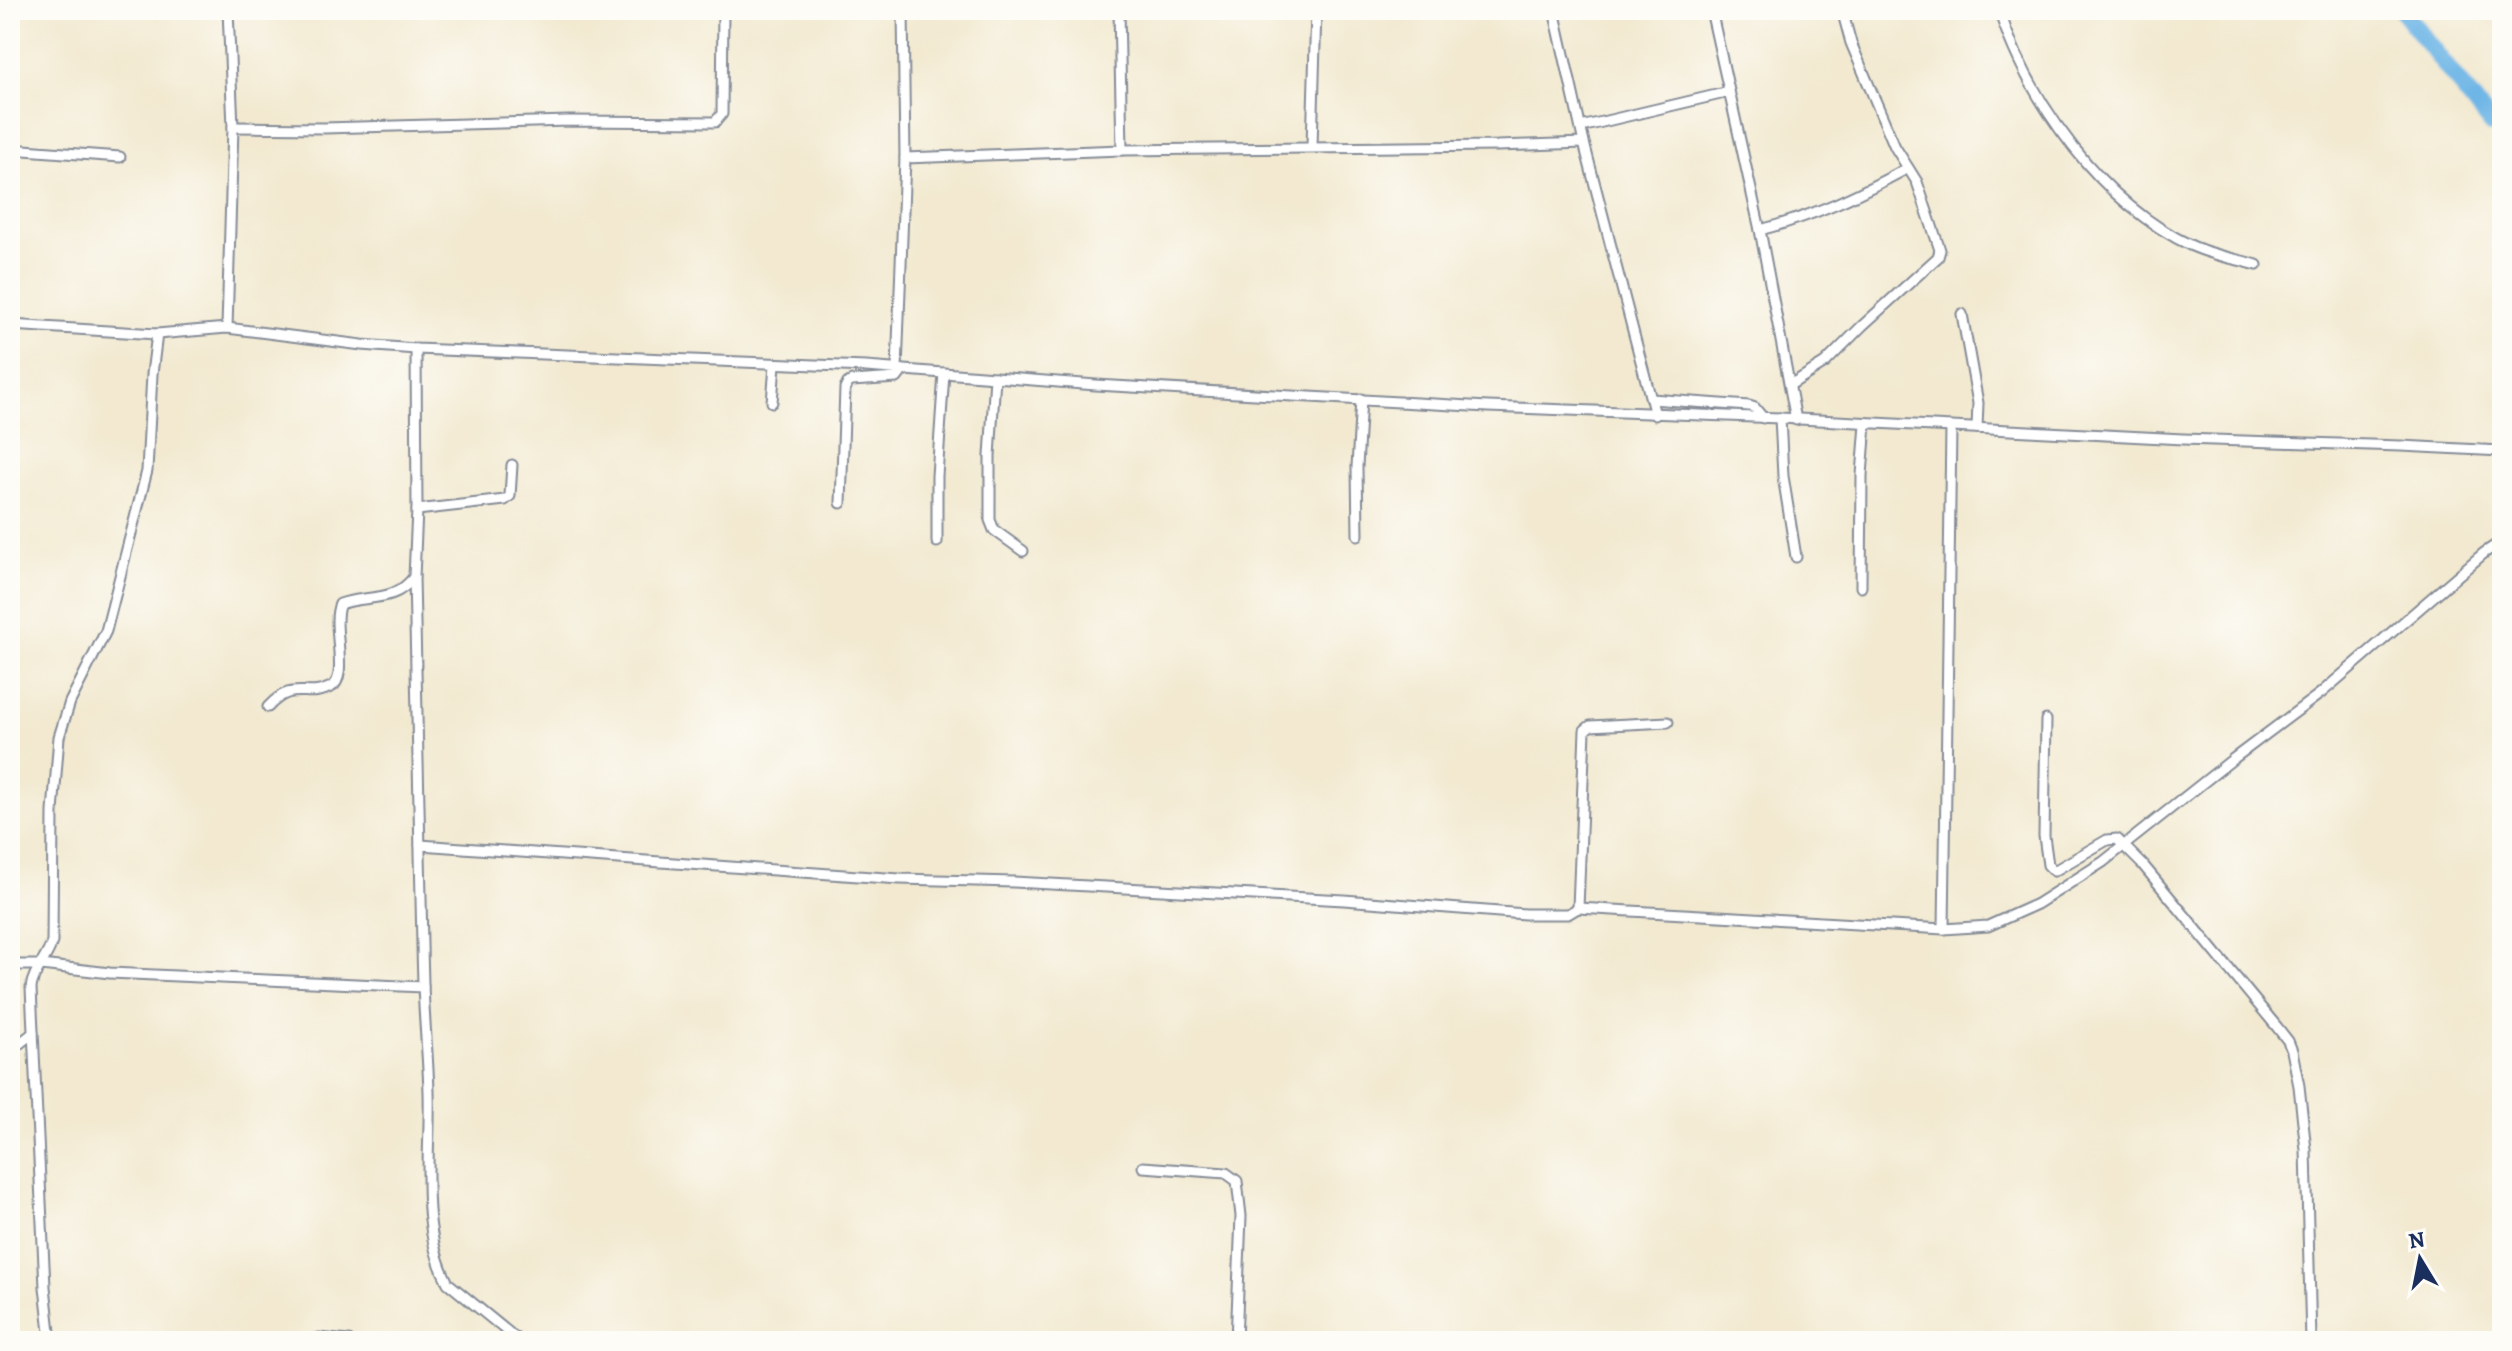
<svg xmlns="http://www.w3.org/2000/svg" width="2512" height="1351" viewBox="0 0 2512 1351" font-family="Alegreya,serif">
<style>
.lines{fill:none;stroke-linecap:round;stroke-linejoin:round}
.river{stroke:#6eb6e6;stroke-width:18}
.minor-casing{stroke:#868c97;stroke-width:13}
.minor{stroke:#fff;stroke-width:9}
</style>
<rect width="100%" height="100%" fill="#fdfcf7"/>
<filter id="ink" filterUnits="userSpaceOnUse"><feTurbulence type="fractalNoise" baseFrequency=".0125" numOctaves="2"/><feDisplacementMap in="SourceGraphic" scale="16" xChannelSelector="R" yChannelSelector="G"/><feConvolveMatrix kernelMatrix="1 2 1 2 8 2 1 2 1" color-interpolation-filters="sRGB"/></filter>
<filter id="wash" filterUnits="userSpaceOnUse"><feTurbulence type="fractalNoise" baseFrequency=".006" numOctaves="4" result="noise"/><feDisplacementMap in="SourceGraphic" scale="32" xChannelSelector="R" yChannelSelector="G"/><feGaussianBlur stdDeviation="1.8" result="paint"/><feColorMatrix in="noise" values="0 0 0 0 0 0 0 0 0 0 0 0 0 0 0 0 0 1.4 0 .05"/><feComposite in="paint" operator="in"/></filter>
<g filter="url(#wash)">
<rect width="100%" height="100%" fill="#f2e9d0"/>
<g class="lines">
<!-- river -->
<path class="river" d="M2402 10 2491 124 2502 128"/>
</g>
</g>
<g filter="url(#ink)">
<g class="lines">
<defs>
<g id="minor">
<path d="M1119 10 1122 150"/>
<path d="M1554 10 1584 143 1655 415"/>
<path d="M1711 10 1760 230 1796 420"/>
<path d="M1999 10C2029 102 2102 204 2192 246 2212 255 2236 259 2257 265"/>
<path d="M233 127 324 128 569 121 715 122 722 114 723 10"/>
<path d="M1581 127 1729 92"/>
<path d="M1312 146 1316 10"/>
<path d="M10 149 120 157"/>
<path d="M905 158 1122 150 1497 146 1584 143"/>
<path d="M1760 230C1814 216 1858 195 1908 168"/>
<path d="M1962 314 1978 403 1977 428"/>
<path d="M10 325 157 334"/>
<path d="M227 328 233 127 228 10"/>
<path d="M416 349 417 510 414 577C417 713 419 848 423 983 424 1020 428 1056 429 1092 431 1154 418 1227 448 1283L519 1341"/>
<path d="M897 370 905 158 903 10"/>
<path d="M995 377 990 456V520L994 530 1023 551"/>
<path d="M1790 385 1825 363 1862 326 1938 257 1940 250 1917 182 1895 147 1851 43 1842 10"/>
<path d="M1651 399 1749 406 1755 408 1763 418"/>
<path d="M772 402 775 365"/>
<path d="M1780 418 1783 476 1796 557"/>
<path d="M841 503 845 389 848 383 852 381 897 378 903 370"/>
<path d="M417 510 505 500 510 496 512 465"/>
<path d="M1358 535 1357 467 1361 399"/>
<path d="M937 542V476L944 373"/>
<path d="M1861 587 1862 475 1866 424"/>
<path d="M268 707C294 679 305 700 331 687 350 678 330 624 340 604 368 594 393 604 414 577"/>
<path d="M2046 720 2044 836 2048 865 2054 871 2107 840 2117 839 2143 865 2277 1027 2288 1041 2292 1051 2299 1086 2306 1150 2311 1341"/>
<path d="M420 845 900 879 1014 882 1344 900 1525 914H1568L1578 908 1585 730 1590 726 1668 722"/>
<path d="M1578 908 1944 929 1988 926 2037 904 2103 862 2233 759 2321 693 2484 553 2502 541"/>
<path d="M1944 929 1951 428"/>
<path d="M10 965H41L110 973 423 987"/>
<path d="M10 1051 33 1033"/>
<path d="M1143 1167 1226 1173 1237 1181 1241 1216 1236 1341"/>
<path d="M51 1341 45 1287 31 988C33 971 47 959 52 942L53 812 59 737 70 702 106 631 147 471 152 374 157 334 227 328 362 345 416 349 866 367 1096 385 1488 407 1780 418 2183 439 2401 446 2502 451"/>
<path d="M312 1341 319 1338 349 1341"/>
</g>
</defs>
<!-- minor casing -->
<use href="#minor" class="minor-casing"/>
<!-- minor -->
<use href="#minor" class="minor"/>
</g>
</g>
<!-- margin -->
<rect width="2512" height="1351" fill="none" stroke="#fdfcf7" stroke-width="40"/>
<!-- north arrow -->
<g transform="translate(2420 1259) rotate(350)" stroke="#fdfcf7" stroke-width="6" paint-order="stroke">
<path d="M0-6L14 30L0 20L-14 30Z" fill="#1b2f5e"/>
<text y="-12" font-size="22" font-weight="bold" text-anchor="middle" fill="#1b2f5e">N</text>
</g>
</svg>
